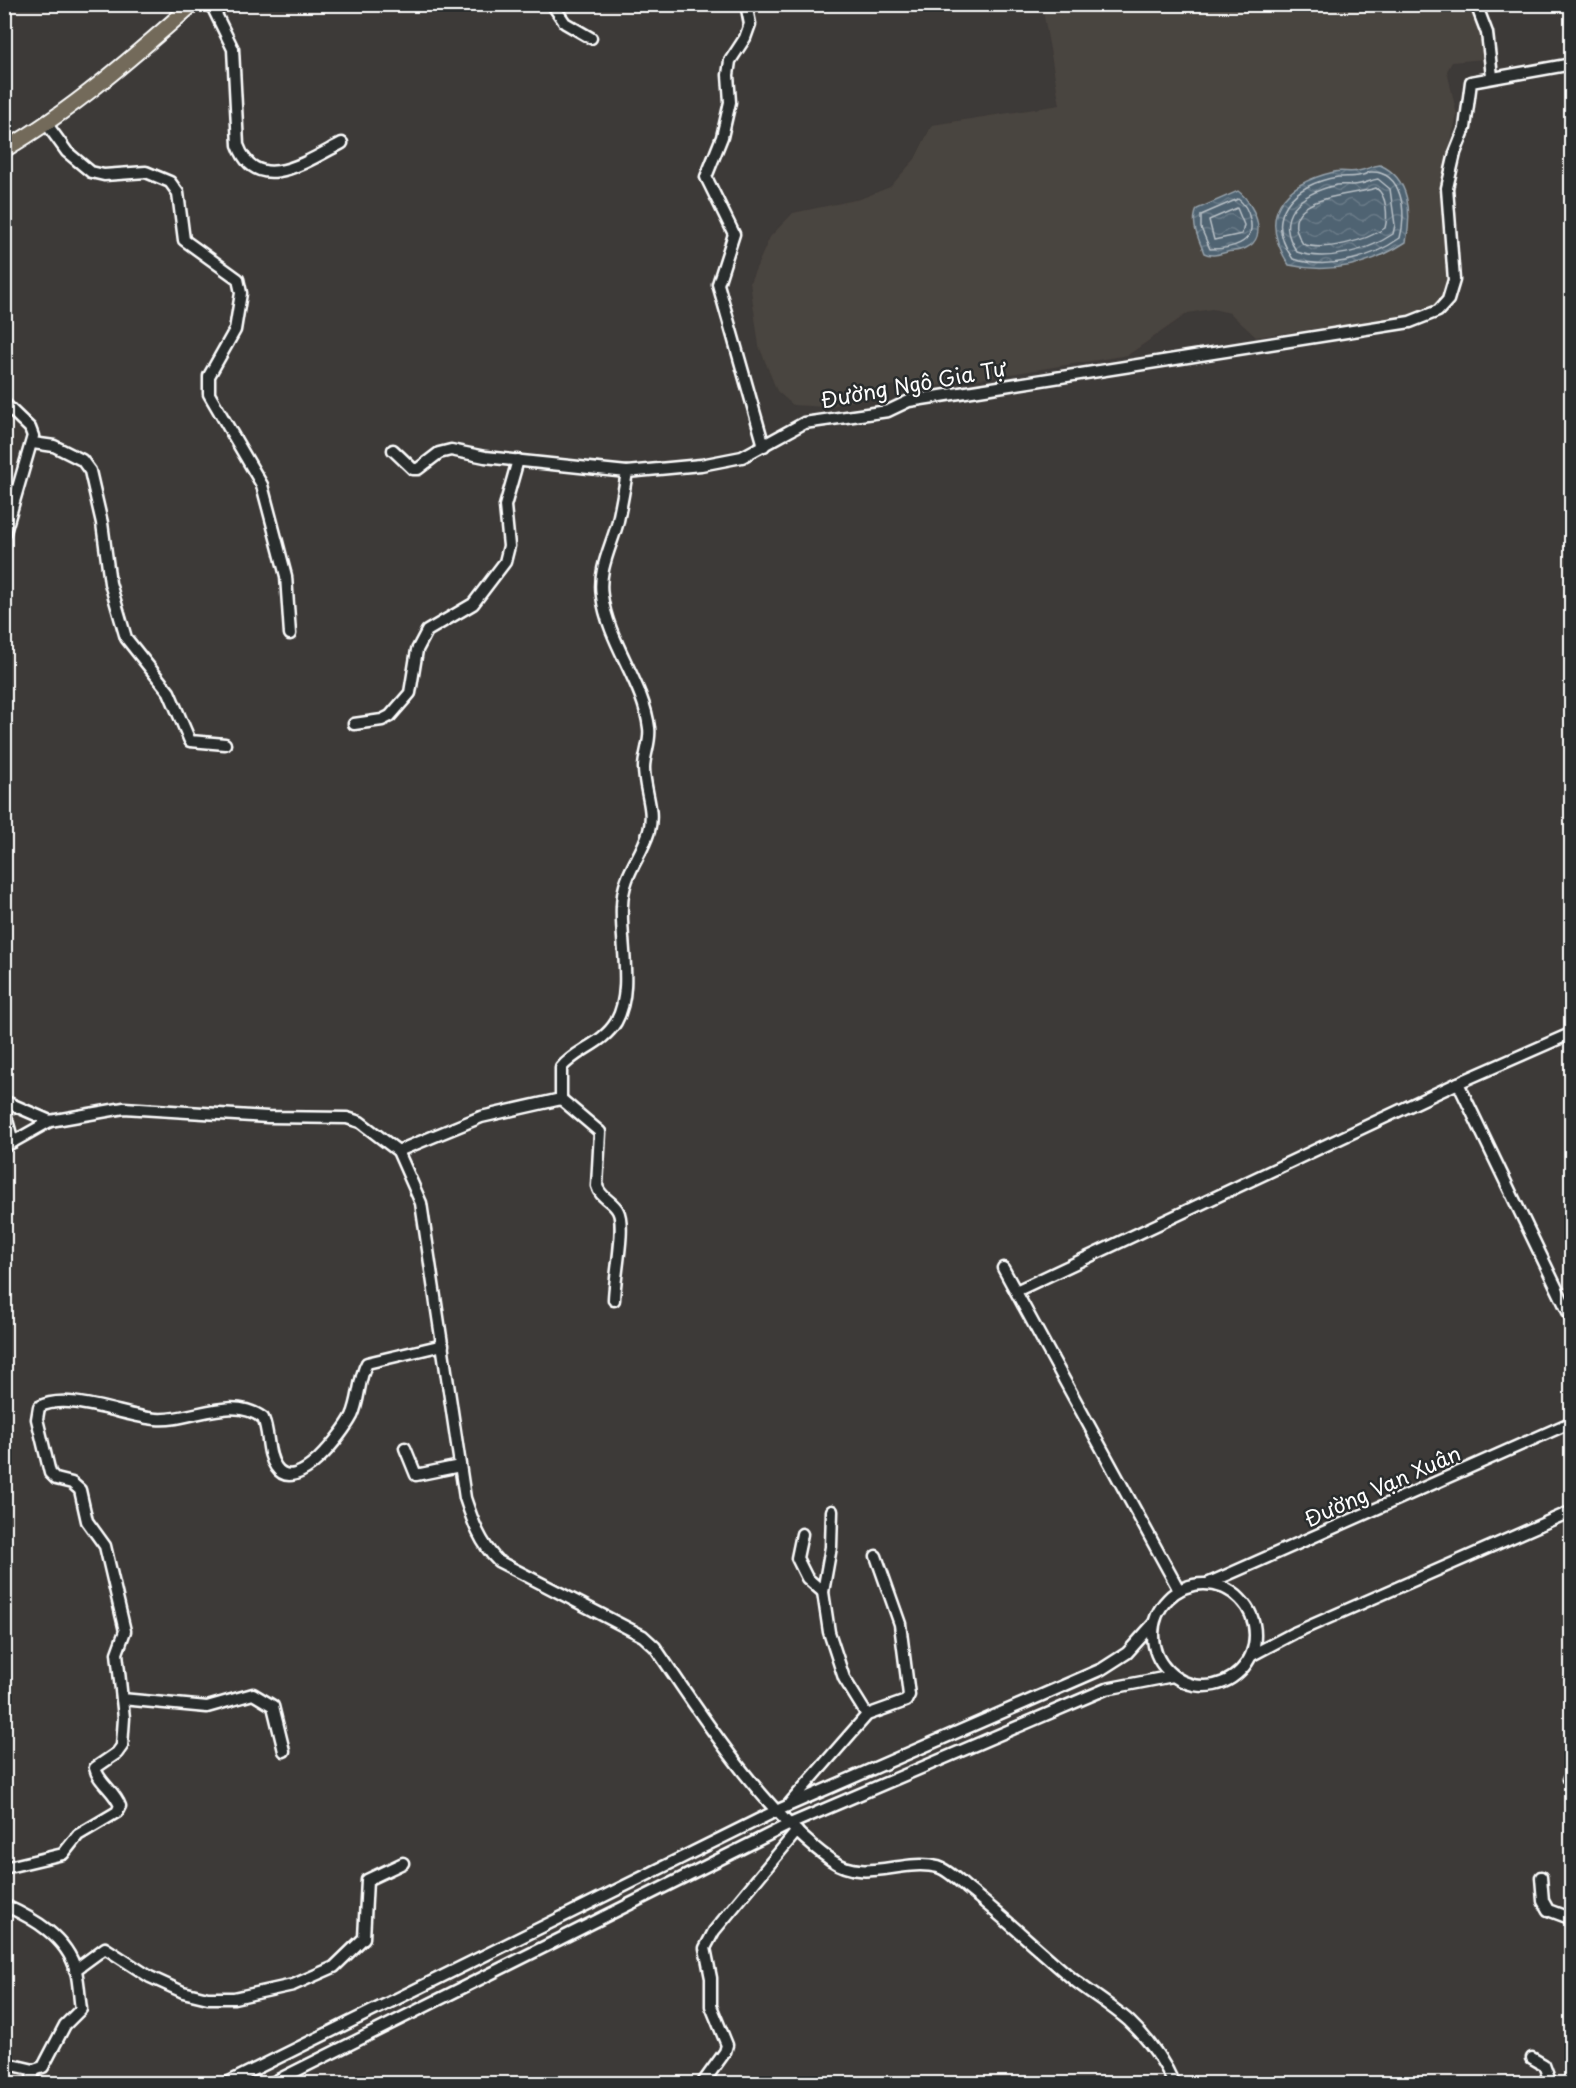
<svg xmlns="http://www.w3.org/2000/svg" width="1576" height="2088" viewBox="0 0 1576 2088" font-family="'Playpen Sans',sans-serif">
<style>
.built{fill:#4a443f}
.water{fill:url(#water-waves);stroke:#95a1aa;stroke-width:1.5}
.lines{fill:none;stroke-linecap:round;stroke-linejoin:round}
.shore{stroke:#b9c1c7;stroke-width:1.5}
.minor-casing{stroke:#fff;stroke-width:15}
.major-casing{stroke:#fff;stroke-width:18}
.minor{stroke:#2a2d2e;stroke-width:10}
.major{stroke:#736b5a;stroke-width:14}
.labels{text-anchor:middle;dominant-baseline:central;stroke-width:5;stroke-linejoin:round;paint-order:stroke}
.street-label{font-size:21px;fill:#fff;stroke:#2a2d2e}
</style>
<defs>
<pattern id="water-waves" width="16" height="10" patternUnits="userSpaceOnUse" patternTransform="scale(1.5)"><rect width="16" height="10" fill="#4f6372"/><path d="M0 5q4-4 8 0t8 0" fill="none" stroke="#697a87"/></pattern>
</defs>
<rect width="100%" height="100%" fill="#3d3a38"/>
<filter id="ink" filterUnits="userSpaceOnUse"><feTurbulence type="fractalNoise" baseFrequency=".0167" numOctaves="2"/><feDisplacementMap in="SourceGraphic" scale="12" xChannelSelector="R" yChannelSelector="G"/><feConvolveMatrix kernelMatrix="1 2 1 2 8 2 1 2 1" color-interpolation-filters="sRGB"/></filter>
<g filter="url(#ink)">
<!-- built -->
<path class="built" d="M1042 5H1469L1479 30 1484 59 1452 62 1447 71 1457 115 1443 177 1449 280 1443 298 1435 308 1418 315 1256 337 1230 313 1212 309 1188 313 1128 355 936 386 906 384 882 387 864 399 827 407 793 405 777 391 759 346 750 282 770 237 793 213 860 199 890 187 915 159 932 125 1060 105Z"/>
<!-- water -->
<g class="water">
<path d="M1380 165C1410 178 1412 213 1406 242 1371 265 1330 274 1289 265 1257 215 1282 184 1334 172 1342 170 1350 173 1358 171 1366 170 1371 166 1380 165Z"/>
<path d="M1238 191C1253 202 1270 237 1246 248 1241 251 1233 251 1227 252 1219 254 1212 257 1204 253 1199 239 1190 224 1197 209Z"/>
</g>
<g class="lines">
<!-- shore -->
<g class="shore">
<path d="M1370 172C1403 170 1407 214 1400 238 1371 259 1327 270 1293 259 1263 216 1292 184 1338 177 1350 176 1359 178 1370 172Z"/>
<path d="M1378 179 1390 189 1395 225 1393 234C1368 251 1326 262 1297 252 1272 215 1301 193 1337 185 1345 184 1353 186 1360 184 1367 183 1371 180 1378 179Z"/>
<path d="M1376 188C1387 195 1388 217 1385 228 1366 241 1323 252 1303 244 1271 196 1352 196 1376 188Z"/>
<path d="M1238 199C1245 204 1248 210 1250 219 1257 244 1229 249 1210 249L1201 228V215Z"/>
<path d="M1237 208 1244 225 1242 234 1214 240 1209 220Z"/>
</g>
<defs>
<g id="minor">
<path d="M211 4 233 49 238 145C257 197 309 160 342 143"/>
<path d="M552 4 565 23 591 38"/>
<path d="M746 4 750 24 745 38 730 61 728 75 730 102 722 137 706 177 734 234 718 284 764 446"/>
<path d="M1476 4 1487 33 1492 76"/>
<path d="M46 123 67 152 91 172 104 175 146 172 170 182 178 193 184 240 238 279 241 293 235 330 209 376V394L262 485 286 576 290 634"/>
<path d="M4 403 30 428 33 436 4 536"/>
<path d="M33 443 54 446 82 460 90 471 102 523 110 583 126 638 169 692 190 741 225 744"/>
<path d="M393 450 413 469H418L439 453 451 450 485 457 627 472"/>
<path d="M354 724 382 720 390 716 410 693 417 650 427 631 473 604 505 562 509 546 505 506 518 460"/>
<path d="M1458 1083 1572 1320"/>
<path d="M561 1099 600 1132 597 1186C600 1198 613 1201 618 1211 626 1226 614 1280 614 1300"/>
<path d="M4 1101 50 1121 124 1108 268 1117 347 1118 360 1122 398 1151 421 1203 465 1498C473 1522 480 1543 498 1561L643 1636 655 1647C702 1716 763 1812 831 1860 865 1884 901 1858 938 1867 948 1870 959 1881 967 1888 1004 1917 1038 1950 1074 1980 1092 1994 1112 2006 1129 2021 1147 2038 1164 2061 1174 2084"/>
<path d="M4 1109 13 1142"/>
<path d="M4 1147 50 1121"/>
<path d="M398 1151 481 1117 561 1099V1068C576 1049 602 1045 616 1022 634 990 620 942 622 906 623 873 640 860 649 831 655 809 644 790 644 768 644 755 651 741 649 728 644 684 608 642 602 596 598 571 610 549 617 525 621 508 624 490 627 472L701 465 742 457 804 423 888 411 909 401 1410 322 1438 311 1448 300 1454 280 1447 188 1455 153 1465 128 1471 82 1572 64"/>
<path d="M1003 1268 1179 1590"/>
<path d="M1016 1291 1458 1083 1572 1033"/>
<path d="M405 1448 416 1475 460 1466"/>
<path d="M832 1511 831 1547 823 1592 829 1632 844 1678 867 1715"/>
<path d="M802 1534 797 1558 807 1578 823 1592"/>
<path d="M1209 1583 1572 1422"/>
<circle cx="1204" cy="1635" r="51"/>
<path d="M1252 1655 1294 1633 1572 1511"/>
<path d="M122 1699 207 1707 253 1694 273 1706 284 1751"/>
<path d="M1569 1779 1572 1780"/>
<path d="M790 1803 867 1715 906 1701 909 1695 900 1624 876 1556"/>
<path d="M4 1868 63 1854 78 1835 117 1812 120 1806C115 1791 98 1782 95 1768L117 1753 122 1746 124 1718 117 1653 125 1631 105 1546 87 1521 80 1490 72 1483 56 1479 50 1473 37 1419 39 1407C68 1391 126 1417 156 1419 191 1422 231 1394 263 1418 270 1434 266 1453 276 1467 296 1497 343 1433 352 1416 360 1399 358 1379 367 1363L443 1345"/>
<path d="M1541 1877 1543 1901 1548 1910 1572 1919"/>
<path d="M4 1905C33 1918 67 1937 76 1971 79 1983 79 1996 81 2009L65 2025 43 2067 34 2070 4 2063"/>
<path d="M75 1970 105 1948 150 1977 183 1992 208 1998H234L293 1985 334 1967 364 1938 367 1880 403 1863"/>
<path d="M1532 2058 1544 2065 1551 2084"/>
<path d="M31 2084 34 2070"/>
<path d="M225 2084 776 1811 1102 1669 1127 1653 1154 1623"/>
<path d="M270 2084 790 1824 1106 1689 1173 1676"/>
<path d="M702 2084 725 2052 727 2045 711 2006V1978L705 1948 714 1931 797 1831"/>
</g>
<path id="major" d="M4 150C73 110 134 56 193 4"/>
</defs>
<!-- minor casing -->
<use href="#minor" class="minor-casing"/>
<!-- major casing -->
<use href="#major" class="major-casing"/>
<!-- minor -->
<use href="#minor" class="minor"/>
<!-- major -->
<use href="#major" class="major"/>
</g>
</g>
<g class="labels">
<!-- street labels -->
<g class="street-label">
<text transform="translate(913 383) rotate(-10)">Đường Ngô Gia Tự</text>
<text transform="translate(1382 1485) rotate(-24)">Đường Vạn Xuân</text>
</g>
</g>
<!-- margin -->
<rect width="1576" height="2088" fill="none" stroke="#2a2d2e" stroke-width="24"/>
<rect x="12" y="12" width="1552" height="2064" fill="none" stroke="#fff" stroke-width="2" filter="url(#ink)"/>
</svg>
